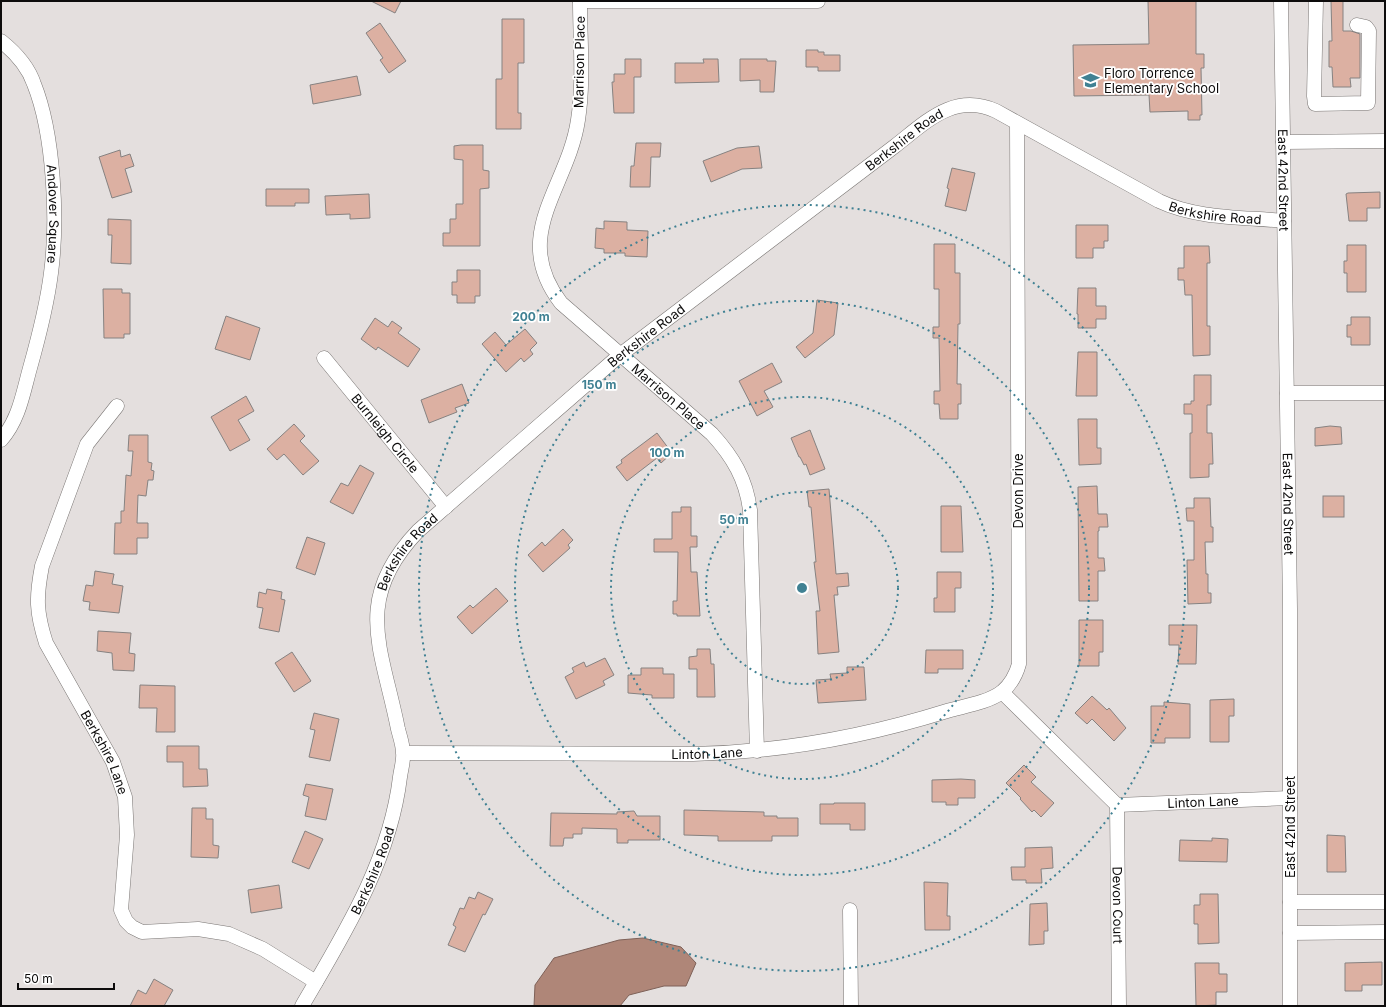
<svg xmlns="http://www.w3.org/2000/svg" width="1386" height="1007" viewBox="0 0 1386 1007" font-family="Inter,sans-serif">
<style>
.water{fill:#af8678;stroke:#7e6158}
.building{fill:#dcb0a2;stroke:#868281}
.lines{fill:none;stroke-linecap:round;stroke-linejoin:round}
.minor-casing{stroke:#7a7674;stroke-width:15}
.minor{stroke:#fff;stroke-width:14}
.ring{fill:none;stroke:#408193;stroke-width:2;stroke-dasharray:2 4}
.labels{text-anchor:middle;dominant-baseline:central;stroke-width:3.5;stroke-linejoin:round;paint-order:stroke}
.street-label{font-size:13px;fill:#0d0c0c;stroke:#fff}
.poi-label{font-size:13px;fill:#0d0c0c;stroke:#fff;text-anchor:start}
.centre{fill:#408193;stroke:#fff;stroke-width:2}
.ring-label{font-size:12px;text-anchor:middle;font-weight:bold;fill:#408193;stroke:#fff;stroke-width:3.5;stroke-linejoin:round;paint-order:stroke}
</style>
<rect width="100%" height="100%" fill="#e4dfde"/>
<!-- water -->
<path class="water" d="M643 938 681 947 696 963 686 986H664L629 995 620 1006H534L535 985 554 958 619 940Z"/>
<!-- building -->
<g class="building">
<path d="M371 1H401L395 13Z"/>
<path d="M1148 1H1196V54H1204V68H1201L1202 115H1200V120H1188V111L1150 112 1149 95 1074 96 1073 45 1149 44Z"/>
<path d="M1331 1H1343V31H1351L1360 34V78H1350L1351 87H1333L1332 67H1329V41H1332Z"/>
<path d="M502 19H524V63H518V113H521V129H496V79H502Z"/>
<path d="M380 23 406 61 389 73 380 60 383 58 366 33Z"/>
<path d="M806 50H818V52H824V55H840V71H818V67H806Z"/>
<path d="M625 59H641V77H634V113H614L612 82H614V74H625Z"/>
<path d="M703 59H718L719 82 675 83V63H704Z"/>
<path d="M740 59H767V61H776L774 92H760V80L740 81Z"/>
<path d="M357 76 361 95 313 104 310 85Z"/>
<path d="M636 143H661L660 157H651L650 187H630L631 166H634Z"/>
<path d="M461 145H483V170L489 171V188L480 189V246H443V233H450V219H456V204H463V160L454 159V146Z"/>
<path d="M759 146 762 168 742 169 711 182 703 161 737 148Z"/>
<path d="M120 150 121 157 130 154 134 166 125 169 132 192 112 198 99 157Z"/>
<path d="M952 168 975 173 966 211 945 206 949 189 947 188Z"/>
<path d="M266 189H309V203H295V206H266Z"/>
<path d="M1380 192V208H1367V221H1349L1346 194 1348 193Z"/>
<path d="M369 194 370 218 350 219V214L326 215 325 196Z"/>
<path d="M108 219 131 220V264L111 263 112 235H108Z"/>
<path d="M604 221 627 222V230L648 231 647 257 625 256V253H604V249L595 248 596 228 604 229Z"/>
<path d="M1076 225H1108V241H1104V248H1093V258H1076Z"/>
<path d="M934 244H955V273H960V324H958L957 384H961V404H958V419H940L939 404H934V391H940L939 338H933V327H939V289H934Z"/>
<path d="M1347 245H1366V292H1347V273H1344V261H1347Z"/>
<path d="M1184 246H1209L1210 263H1207V326H1210V355L1193 356 1192 295H1185L1184 280H1178V268H1184Z"/>
<path d="M457 270H480V296H475V303H457V295H452V282H457Z"/>
<path d="M1078 288H1096V306H1106V319H1096V328H1078V314H1077Z"/>
<path d="M103 289H122V293H130V334H124V338H104Z"/>
<path d="M817 300 838 303 834 335 805 358 796 347 813 333Z"/>
<path d="M226 316 260 328 250 360 215 349Z"/>
<path d="M1351 317H1370V345H1351V337H1347V325H1351Z"/>
<path d="M375 318 388 327 392 321 402 328 398 333 420 349 408 367 378 347 376 350 361 339Z"/>
<path d="M525 329 537 343 530 350 533 354 524 362 521 358 506 372 482 344 495 332 506 345Z"/>
<path d="M1078 352H1097V396H1076Z"/>
<path d="M772 363 782 382 764 391 773 407 757 416 739 381Z"/>
<path d="M1194 375H1211V405H1207V433H1212L1213 464H1209V477L1190 478V433H1192V414H1184V404H1191V401H1194Z"/>
<path d="M462 384 469 403 455 408 457 412 429 423 421 400Z"/>
<path d="M246 396 254 411 238 420 250 440 230 451 211 417Z"/>
<path d="M1078 419H1097V448H1101V464L1079 465Z"/>
<path d="M294 424 305 436 300 441 319 461 303 475 284 454 277 460 267 449Z"/>
<path d="M1330 426 1341 427 1342 444 1315 446V428Z"/>
<path d="M810 430 825 469 810 475 806 464 804 465 800 457H799L791 438Z"/>
<path d="M657 433 672 453 661 463 657 458 627 481 616 467 622 463 621 460Z"/>
<path d="M129 435H148V462L152 463 151 470 154 471 153 480H148L146 496 138 495 137 523H148V538H137V554H114L115 523H121V511H124L126 475 131 476 133 451H128Z"/>
<path d="M360 465 374 473 353 514 330 502 341 483 348 486Z"/>
<path d="M1097 486 1098 514H1107L1108 527H1099V531H1098V558H1104L1105 571H1098V601H1079L1078 487Z"/>
<path d="M829 489 836 574 848 573 849 586 837 587 838 595H834L839 652 818 654 816 611H820L814 562H816L811 507H809L807 491Z"/>
<rect x="1323" y="496" width="21" height="21"/>
<path d="M1194 498H1210L1211 527H1213V542H1205L1206 574H1208V593H1211V603L1188 604 1187 560H1194V521H1187L1186 508H1194Z"/>
<path d="M941 506H961L963 552H941Z"/>
<path d="M681 507H691V536H697V547H690L691 572H697L700 616H677V614H673V601H677L678 552H654V539H672V512H681Z"/>
<path d="M563 529 573 540 568 545 570 548 543 572 528 555 542 542 545 546Z"/>
<path d="M307 537 325 543 315 575 296 568Z"/>
<path d="M95 571 114 574 112 584 123 586 119 613 89 610 90 602 83 601 86 585 93 586Z"/>
<path d="M937 572H961V588H955V612H934V598H937Z"/>
<path d="M496 588 508 601 472 634 457 617 470 605 473 608Z"/>
<path d="M267 589 282 592 281 599 285 600 279 632 259 628 263 608 257 607 259 592 266 594Z"/>
<path d="M1079 620H1103V652H1099V666H1079Z"/>
<path d="M1169 625H1197L1196 664H1178L1179 645H1169Z"/>
<path d="M98 631 131 633 129 653 135 654 134 671 113 670 112 653 97 651Z"/>
<path d="M697 649H710L711 664H714L715 697H697V669H689V657L697 656Z"/>
<path d="M926 650H963V669H938V673H925Z"/>
<path d="M292 652 311 681 294 692 275 663Z"/>
<path d="M605 658 614 675 603 681 605 685 576 699 565 677 574 672 572 668 584 662 586 667Z"/>
<path d="M847 667H864L866 700 818 703 816 680 831 679 830 674 847 673Z"/>
<path d="M641 668H663V674H674V698H652V695L628 693V675H641Z"/>
<path d="M140 685 175 686V732H156L157 708H139Z"/>
<path d="M1092 696 1107 710 1109 708 1126 728 1114 741 1092 719 1087 724 1075 713Z"/>
<path d="M1234 699V716H1229V742H1210V700Z"/>
<path d="M1164 702 1190 704V738H1165V743H1151V706H1164Z"/>
<path d="M314 713 339 719 330 761 309 757 315 730 310 729Z"/>
<path d="M167 746H199V769H207L208 786 183 787V762H167Z"/>
<path d="M1024 765 1036 777 1031 782 1054 803 1041 817 1034 810 1032 812 1020 799 1021 798 1006 783Z"/>
<path d="M961 779 975 780V798H958V805H946V802H932V780Z"/>
<path d="M306 784 333 789 326 820 305 816 309 797 303 795Z"/>
<path d="M834 803H865V830H850V824H820V804H834Z"/>
<path d="M192 808H206V819H213V845L219 846 218 858 191 857Z"/>
<path d="M684 810 764 812V816H777V818H798V836H772V841H718V836L684 835Z"/>
<path d="M634 811 637 816H660V840H628V843H617V829L582 828V834H573V838H564L563 846H550L551 813 617 814V812Z"/>
<path d="M305 831 323 839 309 869 292 862Z"/>
<path d="M1327 835 1345 836 1346 872H1327Z"/>
<path d="M1212 838 1228 839 1227 862 1179 861 1180 840 1212 841Z"/>
<path d="M1052 847 1053 868 1041 869 1042 883H1026V880H1012L1011 867H1025V848Z"/>
<path d="M924 882 948 883 947 916H950V930H925Z"/>
<path d="M279 885 282 908 251 913 248 890Z"/>
<path d="M478 892 493 899 485 915 483 914 465 952 448 945 456 927 453 925 460 908 464 909 469 897 475 899Z"/>
<path d="M1200 894H1218L1219 943 1198 944V924H1194V905H1200Z"/>
<path d="M1047 903 1048 931H1044V944L1029 945 1030 904Z"/>
<path d="M1382 962V985H1362V991H1345V963Z"/>
<path d="M1195 963H1219V974H1227V992H1216V1005L1196 1006Z"/>
<path d="M154 979 173 990 164 1006H130L138 990 146 994Z"/>
</g>
<g class="lines">
<defs>
<g id="minor">
<path id="s1" d="M580 1C580 40 584 81 578 120 568 188 509 235 561 303L712 434C733 457 746 479 750 510L757 751"/>
<path d="M580 1H818"/>
<path id="s2" d="M1281 1 1290 608V1006"/>
<path d="M1316 1 1314 96 1315 104 1368 103 1369 31 1366 27 1357 25"/>
<path id="s3" d="M1 41C16 53 28 66 34 84 54 134 58 220 51 273 47 305 39 336 30 368 23 393 19 420 1 440"/>
<path d="M1283 142 1385 141"/>
<path id="s4" d="M324 358 446 507"/>
<path d="M1287 393H1385"/>
<path id="s5" d="M117 406 87 444 42 566C36 597 36 612 46 643L113 762 125 797 127 835 121 910 126 921 132 927 142 932 198 929 229 934 263 949 316 982"/>
<path d="M1002 692 1117 805"/>
<path id="s6" d="M404 753 693 754C781 752 864 737 947 711 964 706 987 703 1002 692 1010 685 1016 675 1019 664L1017 123"/>
<path id="s7" d="M1117 805 1119 1006"/>
<path id="s8" d="M1117 805 1290 798"/>
<path d="M1290 902H1385"/>
<path d="M850 910 851 1006"/>
<path d="M1290 933 1385 932"/>
<path id="s9" d="M302 1006C344 934 390 861 400 777 401 769 404 760 403 753 403 745 400 737 398 729 382 648 352 600 418 531L620 355 895 146C926 122 954 92 996 111L1159 201C1197 219 1244 217 1284 221"/>
</g>
</defs>
<!-- minor casing -->
<use href="#minor" class="minor-casing"/>
<!-- minor -->
<use href="#minor" class="minor"/>
</g>
<!-- distance rings -->
<g class="ring">
<circle cx="802" cy="588" r="96"/>
<circle cx="802" cy="588" r="191"/>
<circle cx="802" cy="588" r="287"/>
<circle cx="802" cy="588" r="383"/>
</g>
<!-- icons -->
<defs>
<symbol id="school-bare" viewBox="-9 -9 18 18"><path d="M0-5L7-2L0 1L-7-2ZM-4 1L0 2.5L4 1V4Q0 6-4 4Z" fill="#408193" stroke="#fff" stroke-width="2.5" paint-order="stroke"/></symbol>
</defs>
<g fill-rule="evenodd">
<use href="#school-bare" x="1078" y="68" width="25" height="25"/>
</g>
<g class="labels">
<!-- street labels -->
<g class="street-label">
<text transform="translate(579 62) rotate(-89)">Marrison Place</text>
<text stroke="none"><textPath href="#s9" startOffset="1136">Berkshire Road</textPath></text>
<text stroke="none"><textPath href="#s2" startOffset="179">East 42nd Street</textPath></text>
<text stroke="none"><textPath href="#s9" startOffset="1483">Berkshire Road</textPath></text>
<text stroke="none"><textPath href="#s3" startOffset="187">Andover Square</textPath></text>
<text stroke="none"><textPath href="#s9" startOffset="812">Berkshire Road</textPath></text>
<text stroke="none"><textPath href="#s1" startOffset="456">Marrison Place</textPath></text>
<text stroke="none"><textPath href="#s4" startOffset="97">Burnleigh Circle</textPath></text>
<text transform="translate(1018 491) rotate(-90)">Devon Drive</text>
<text stroke="none"><textPath href="#s2" startOffset="503">East 42nd Street</textPath></text>
<text stroke="none"><textPath href="#s9" startOffset="488">Berkshire Road</textPath></text>
<text stroke="none"><textPath href="#s5" startOffset="381">Berkshire Lane</textPath></text>
<text stroke="none"><textPath href="#s6" startOffset="303">Linton Lane</textPath></text>
<text stroke="none"><textPath href="#s8" startOffset="86">Linton Lane</textPath></text>
<text transform="translate(1290 827) rotate(-90)">East 42nd Street</text>
<text stroke="none"><textPath href="#s9" startOffset="153">Berkshire Road</textPath></text>
<text stroke="none"><textPath href="#s7" startOffset="100">Devon Court</textPath></text>
</g>
<!-- poi labels -->
<g class="poi-label">
<text x="1104" y="73">Floro Torrence<tspan x="1104" dy="15">Elementary School</tspan></text>
</g>
</g>
<circle cx="802" cy="588" r="6" class="centre"/>
<g class="ring-label">
<text x="531" y="321">200 m</text>
<text x="599" y="389">150 m</text>
<text x="667" y="457">100 m</text>
<text x="734" y="524">50 m</text>
</g>
<!-- border -->
<rect width="1386" height="1007" fill="none" stroke="#0d0c0c" stroke-width="4"/>
<!-- scale -->
<path d="M18 983v6h96v-6" fill="none" stroke="#0d0c0c" stroke-width="2"/>
<text x="24" y="983" font-size="12" fill="#0d0c0c" stroke="#ffffff" stroke-width="3" paint-order="stroke">50 m</text>
</svg>
